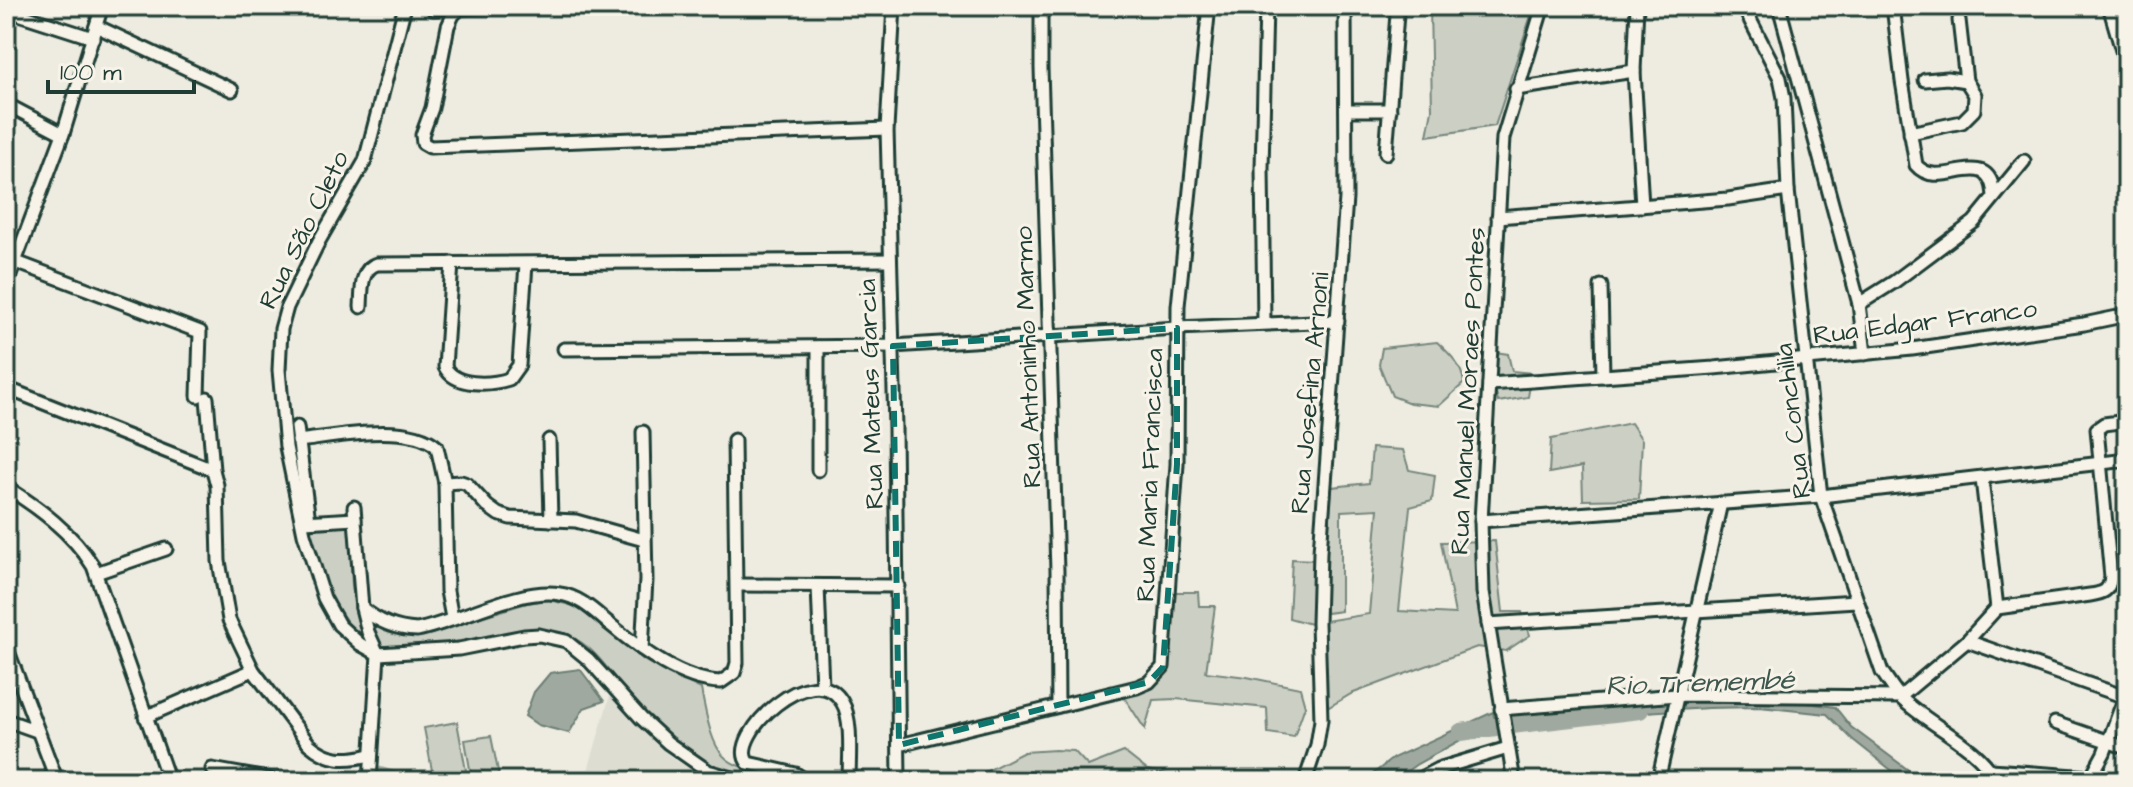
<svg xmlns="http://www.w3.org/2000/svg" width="2133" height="787" viewBox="0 0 2133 787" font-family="'Architects Daughter',sans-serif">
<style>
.built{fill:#ddddd2}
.green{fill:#cccfc4;stroke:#76867c;stroke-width:2}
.water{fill:#9fa99f;stroke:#6c7e74;stroke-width:2}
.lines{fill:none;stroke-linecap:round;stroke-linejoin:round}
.river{stroke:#9fa99f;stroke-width:18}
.minor-casing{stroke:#1f3d34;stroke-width:17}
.minor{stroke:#f7f3e8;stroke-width:11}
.marked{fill:none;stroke:#0f766e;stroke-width:6;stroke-dasharray:16 10;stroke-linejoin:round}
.labels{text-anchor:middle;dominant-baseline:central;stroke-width:6;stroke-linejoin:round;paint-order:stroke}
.street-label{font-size:26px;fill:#1f3d34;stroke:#f7f3e8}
.water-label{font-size:28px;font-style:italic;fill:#3f584f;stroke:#f7f3e8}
</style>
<rect width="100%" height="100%" fill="#eeece1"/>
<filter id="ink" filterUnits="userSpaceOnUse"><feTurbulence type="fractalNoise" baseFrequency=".0125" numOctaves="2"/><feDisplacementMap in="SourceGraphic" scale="16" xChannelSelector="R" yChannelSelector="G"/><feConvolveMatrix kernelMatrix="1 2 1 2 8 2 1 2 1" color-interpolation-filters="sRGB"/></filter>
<g filter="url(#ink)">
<!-- built -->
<path class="built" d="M610 695 633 723 672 758 710 781H585Z"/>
<!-- green -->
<g class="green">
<path d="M1430 6H1534L1495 126 1427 136 1432 110Z"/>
<path d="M1437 342C1449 353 1462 365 1464 383L1439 406 1410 403 1392 396 1379 365 1382 348Z"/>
<path d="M1495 352 1508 354 1512 371 1532 373 1528 397 1498 402 1493 378Z"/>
<path d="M1631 423 1642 440 1639 499 1583 500 1582 467 1549 473 1551 439Z"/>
<path d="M1372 448 1403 450 1409 470 1435 475 1432 501 1410 507 1399 611 1455 614 1441 542 1495 541 1503 612H1522L1530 635 1506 651 1477 647 1351 694 1324 710 1325 621 1369 614 1378 509 1341 511V611L1326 613 1325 571 1332 487 1369 483Z"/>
<path d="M349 525C353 562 347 607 366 641 331 613 322 574 309 533L315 526Z"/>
<path d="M1292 559 1316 560 1314 625 1289 618Z"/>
<path d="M1175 592H1198L1199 606H1215L1206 672 1247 677 1300 688 1305 706 1294 737 1268 733 1267 708 1176 699 1153 700 1145 729 1124 697 1165 676Z"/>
<path d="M548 600 576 606 645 661 701 689C717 775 724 762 802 781 779 779 752 781 729 775 697 766 645 716 625 691 609 671 594 646 569 636 533 623 502 634 467 641 440 647 409 649 381 646L373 635 374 626 401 635H420L527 603Z"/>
<path d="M457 722 467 776 434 781 424 728Z"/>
<path d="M491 736 500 781H472L465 740Z"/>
<path d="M1055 750 1074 751 1088 766 1124 752 1147 770 1172 775V781H986L977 776 1024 752Z"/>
</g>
<!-- water -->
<g class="water">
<path d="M580 669 604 701 584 708 569 733 538 725 525 716 534 692 550 673Z"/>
<path d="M1778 699 1835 707 1851 727 1923 781H1905L1852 739 1827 714 1759 707 1709 708 1515 720 1513 711 1659 701Z"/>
<path d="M1493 712 1495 721 1417 764 1393 781H1364L1393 758Z"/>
</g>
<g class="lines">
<!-- river -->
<g class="river">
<path d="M1512 725 1640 710"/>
<path d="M1461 732 1496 727"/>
<path d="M377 775 397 781"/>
</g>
<defs>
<g id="minor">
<path d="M405 6 365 161 319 241 287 307 281 329 279 370 286 447 304 534 324 598 339 625 360 644 378 654 459 649 524 636 539 635 566 641 588 659 641 718 668 743 708 771 742 781"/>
<path d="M894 6 887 129 895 428 899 781"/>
<path d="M1041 6V68L1057 571 1058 706"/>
<path d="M1637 6 1634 71 1642 206"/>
<path d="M1743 6 1780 78 1784 98 1788 190 1821 496 1882 672C1888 680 1894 691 1901 698 1931 727 1977 744 1997 781"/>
<path d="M1779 6 1859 304 1865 354"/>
<path d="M1893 6 1902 81 1916 165C1940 194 1991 141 1994 197"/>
<path d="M2109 6 2127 68"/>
<path d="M460 8 453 15 448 26 432 108 422 135 423 143 430 147 887 129"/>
<path d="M433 9 507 6"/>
<path d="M6 10 93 38"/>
<path d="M1959 20 1966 81"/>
<path d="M96 26 232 90"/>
<path d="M1516 89 1634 71"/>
<path d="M6 104 63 134"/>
<path d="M1346 110H1390"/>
<path d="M1910 133 1962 122 1974 110 1975 95 1966 81 1947 78 1925 80"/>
<path d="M1386 153 1397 14"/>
<path d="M1498 217 1728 199 1788 190"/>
<path d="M16 262 200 332 198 396"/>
<path d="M452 263 445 367C455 387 490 385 509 379L519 365 526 264"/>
<path d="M6 286 63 134 102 6"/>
<path d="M1601 286 1603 376"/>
<path d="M1859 304 1894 282 1974 222 2024 161"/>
<path d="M361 307C362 291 360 269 377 264L889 260"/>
<path d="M1264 323 1262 168 1266 6"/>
<path d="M564 349 893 346 1177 328 1338 321"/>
<path d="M1489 384 1714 368 1912 349 2084 324 2127 315"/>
<path d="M6 388 213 470"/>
<path d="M207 398 213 470 217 485 219 561 229 620 253 670 309 744C328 761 346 761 370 755"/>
<path d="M297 427 309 521"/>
<path d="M549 440 551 520"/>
<path d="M298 441C334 437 409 421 437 447L445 483 461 482 467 484 487 506 498 514 510 518 576 521 644 540"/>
<path d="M818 470V347"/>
<path d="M1982 479 1997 608"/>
<path d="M445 483 447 591 452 618"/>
<path d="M6 487C39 508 72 532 93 566L169 781"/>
<path d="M354 507 362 608C378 622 395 629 417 630 458 622 519 587 560 594 581 597 596 613 612 626 641 650 682 681 721 682L734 673 737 663 734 440"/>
<path d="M1481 521 1821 496 2127 460"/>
<path d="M304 522 355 519"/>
<path d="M96 573 166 549"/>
<path d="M737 585 898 586"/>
<path d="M818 586 822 687"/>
<path d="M362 608 368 632 378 654 370 781"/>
<path d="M1997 608 2090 595C2104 593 2109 591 2111 577L2097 429 2104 424 2127 421"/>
<path d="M1488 624 1856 601"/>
<path d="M1967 641 2125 697 2104 753 2091 777 1991 770"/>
<path d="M6 646 57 781"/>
<path d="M642 649 646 580 643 432"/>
<path d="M1501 709 1677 695 1900 697 1967 641 1997 608"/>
<path d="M145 717 253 670"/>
<path d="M6 720 37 731"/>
<path d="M2055 723 2127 748"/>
<path d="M899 745 1137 687 1149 682 1163 667 1177 464 1178 306 1209 6"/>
<path d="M212 769 279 781"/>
<path d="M806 781 796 774 748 763C726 736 815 654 842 702 853 719 849 760 849 781"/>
<path d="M1305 781 1317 745 1321 720 1318 623 1320 552 1346 198 1345 7"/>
<path d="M1415 781 1438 769 1508 748"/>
<path d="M1514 781 1483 592 1481 521 1503 138 1543 6"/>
<path d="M1658 781 1721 503"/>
</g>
</defs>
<!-- minor casing -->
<use href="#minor" class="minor-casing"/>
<!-- minor -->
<use href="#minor" class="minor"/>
</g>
</g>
<!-- marked area -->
<path class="marked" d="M1177 328V464L1163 667 1149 682 899 745 893 346Z"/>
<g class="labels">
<!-- street labels -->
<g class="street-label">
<text transform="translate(304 230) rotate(-64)">Rua São Cleto</text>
<text transform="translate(1925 322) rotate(-7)">Rua Edgar Franco</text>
<text transform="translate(1028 357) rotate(-92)">Rua Antoninho Marmo</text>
<text transform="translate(1468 391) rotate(-87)">Rua Manuel Moraes Pontes</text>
<text transform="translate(1310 393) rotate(-85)">Rua Josefina Arnoni</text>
<text transform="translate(871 394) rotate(-92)">Rua Mateus Garcia</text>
<text transform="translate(1793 421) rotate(-97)">Rua Conchilia</text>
<text transform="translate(1150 475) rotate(-88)">Rua Maria Francisca</text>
</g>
<!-- water labels -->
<g class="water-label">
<text transform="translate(1700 683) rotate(-2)">Rio Tremembé</text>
</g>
</g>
<!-- margin -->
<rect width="2133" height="787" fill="none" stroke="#f7f3e8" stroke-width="32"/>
<rect x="16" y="16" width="2101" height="755" fill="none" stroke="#1f3d34" stroke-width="3" filter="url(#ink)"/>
<!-- scale -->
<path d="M48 80v12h146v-12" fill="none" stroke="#1f3d34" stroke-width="4"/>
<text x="60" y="80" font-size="24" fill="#1f3d34" stroke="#f7f3e8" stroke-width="6" paint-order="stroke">100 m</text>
</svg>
